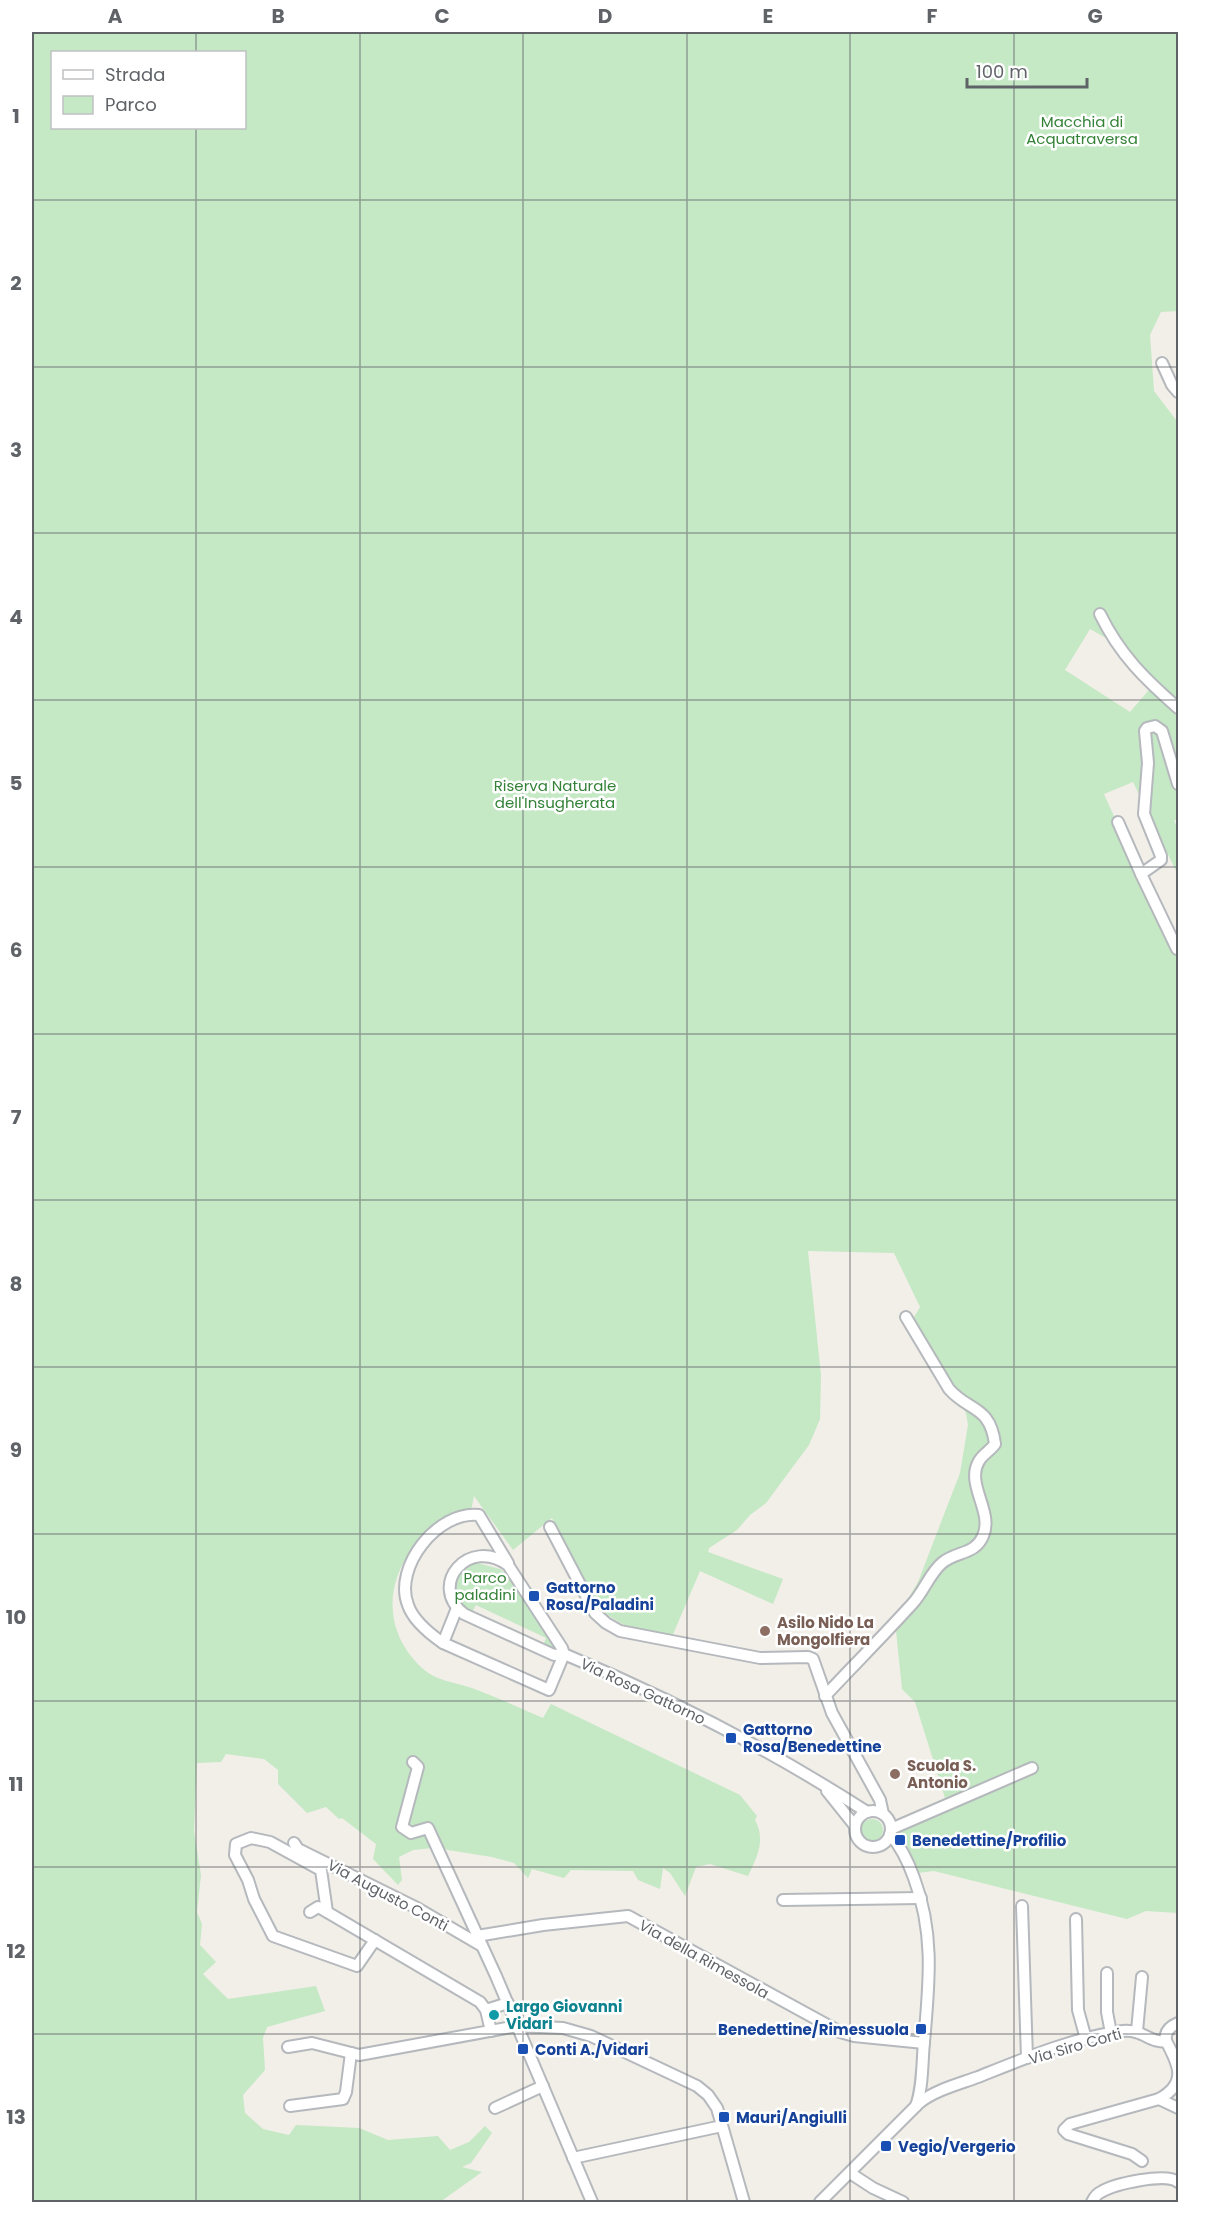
<svg xmlns="http://www.w3.org/2000/svg" width="1210" height="2234" viewBox="0 0 1210 2234" font-family="Poppins,sans-serif">
<style>
.green{fill:#c5e8c5;fill-rule:evenodd}
.lines{fill:none;stroke-linecap:round;stroke-linejoin:round}
.minor-casing{stroke:#b5b8bc;stroke-width:14}
.minor{stroke:#fff;stroke-width:10}
.grid{fill:none;stroke:#5f6368;stroke-width:1.5;stroke-opacity:0.55}
.transit-dot{fill:#1a4fb4;stroke:#fff;stroke-width:2}
.education-dot{fill:#8d6e63;stroke:#fff;stroke-width:2}
.culture-dot{fill:#0f9aa8;stroke:#fff;stroke-width:2}
.labels{text-anchor:middle;dominant-baseline:central;stroke-width:5;stroke-linejoin:round;paint-order:stroke}
.park-label{font-size:15px;fill:#348238;stroke:#fff}
.transit-label{font-size:15px;font-weight:bold;fill:#164399;stroke:#fff;text-anchor:start}
.education-label{font-size:15px;font-weight:bold;fill:#785e54;stroke:#fff;text-anchor:start}
.street-label{font-size:15px;fill:#5f6368;stroke:#fff}
.culture-label{font-size:15px;font-weight:bold;fill:#0d838f;stroke:#fff;text-anchor:start}
.neatline{fill:none;stroke:#5f6368;stroke-width:2}
.grid-label{font-size:20px;text-anchor:middle;font-weight:bold;fill:#5f6368}
</style>
<rect width="100%" height="100%" fill="#f1efe8"/>
<!-- green -->
<g class="green">
<path d="M32 32H1178V311L1161 312 1150 335 1154 391 1176 420 1178 421V699L1160 685 1129 651 1090 629 1065 670 1130 712 1155 683 1178 718V820H1174L1178 830V875L1133 782 1104 794 1178 959V1913L1146 1911 1127 1919 934 1871 918 1873 897 1820 945 1798 915 1702 902 1689 895 1621 918 1582 960 1473 968 1425 966 1413 913 1319 920 1307 894 1253 808 1251 821 1375 820 1419 809 1445 766 1503 750 1515 737 1530 709 1548 708 1552 783 1579 773 1604 700 1571 671 1639 636 1632 599 1610 552 1518 513 1550 474 1496 471 1511C464 1512 456 1512 449 1515 440 1518 431 1528 424 1535 385 1574 380 1629 422 1668 436 1681 454 1682 472 1688 496 1697 520 1708 543 1718L551 1704 740 1795 757 1816 755 1820C766 1840 757 1857 748 1876L710 1864 696 1867 685 1896 670 1873 663 1868 660 1889 638 1880 633 1871 571 1870 564 1878 532 1869 528 1878 514 1863 492 1857 448 1850 430 1842 432 1848 413 1850 399 1857 402 1880 398 1885 373 1859 376 1844 342 1818 339 1819 326 1807 307 1813 278 1784V1770L264 1759 226 1754 221 1762 197 1763 194 1831 201 1875 197 1912 202 1924 200 1945 216 1962 203 1974 228 1999 316 1986 325 2011 267 2027 263 2038 265 2070 243 2095 245 2113 263 2129 289 2135 296 2125 359 2128 388 2140 438 2136 450 2150 469 2142 485 2126 492 2133 471 2163 462 2167 482 2172 440 2202H32ZM52 52H244V128H52Z"/>
<path d="M477 1563 500 1569 509 1577 556 1648 555 1650 544 1643 546 1638 476 1605 472 1612C448 1600 449 1569 477 1563Z"/>
<circle cx="872" cy="1830" r="11"/>
</g>
<g class="lines">
<defs>
<g id="minor">
<path d="M1162 363 1172 385 1178 392"/>
<path d="M1100 614C1120 655 1145 679 1178 708"/>
<path d="M1118 822 1141 874"/>
<path d="M1177 949 1141 874 1161 860V856L1144 814 1148 763 1145 731 1147 728 1155 726 1162 731 1178 784"/>
<path d="M550 1527 595 1613 606 1623 620 1631 760 1658 808 1657 813 1659 832 1713 880 1800 883 1814"/>
<path d="M457 1608 443 1643 549 1690 564 1654"/>
<path d="M443 1643C430 1634 413 1620 408 1605 393 1567 438 1510 479 1515L508 1563"/>
<path d="M564 1654 562 1648 508 1565C469 1536 427 1585 464 1614L554 1655 564 1654C669 1698 771 1750 867 1812"/>
<path d="M825 1696C854 1665 884 1635 913 1603 924 1591 930 1573 942 1563 956 1551 975 1555 983 1536 994 1512 965 1484 979 1461 983 1454 990 1451 995 1444 990 1405 969 1412 949 1389L906 1317"/>
<path d="M413 1762 418 1767 402 1827 411 1833 428 1828 496 1976 592 2202"/>
<path d="M827 1791 855 1826"/>
<circle cx="873" cy="1829" r="18"/>
<path d="M891 1829 1032 1768"/>
<path d="M890 1834C902 1848 908 1861 914 1878 935 1934 929 1984 924 2042 922 2063 923 2087 916 2106"/>
<path d="M294 1843 298 1849 417 1908 482 1946"/>
<path d="M783 1900 921 1898"/>
<path d="M1022 1906 1027 2058"/>
<path d="M310 1912 318 1907 327 1912 321 1870 270 1842 251 1838 236 1844 235 1855 248 1880 254 1899 273 1936 357 1966 375 1940"/>
<path d="M327 1912 480 2002 486 2010 491 2031"/>
<path d="M1076 1919 1078 2010 1086 2039"/>
<path d="M477 1936 543 1925 628 1916 840 2032 854 2036 924 2043"/>
<path d="M1107 1973V2012L1111 2033"/>
<path d="M486 2010 508 2003"/>
<path d="M1137 2031 1142 1977"/>
<path d="M1166 2041C1164 2031 1171 2026 1178 2023"/>
<path d="M288 2047 312 2043 359 2055 517 2026 563 2028 591 2036 697 2086 708 2095 717 2108 744 2202"/>
<path d="M1159 2099 1178 2108"/>
<path d="M290 2106 343 2099 346 2092 351 2053"/>
<path d="M495 2108 543 2086"/>
<path d="M573 2158 722 2126"/>
<path d="M1142 2161 1132 2154 1068 2134 1064 2130 1070 2124 1159 2099C1188 2083 1179 2065 1166 2041"/>
<path d="M850 2173 873 2188 903 2202"/>
<path d="M820 2202 919 2103C935 2090 959 2084 978 2077 1023 2059 1075 2037 1123 2031 1143 2029 1151 2044 1166 2041"/>
<path d="M1092 2202C1094 2198 1096 2194 1101 2192 1114 2184 1166 2172 1178 2182"/>
</g>
</defs>
<!-- minor casing -->
<use href="#minor" class="minor-casing"/>
<!-- minor -->
<use href="#minor" class="minor"/>
</g>
<!-- grid -->
<path class="grid" d="M196 32V52M360 32V2202M523 32V2202M687 32V2202M850 32V2202M1014 32V2202M196 128V2202M32 200H1178M32 367H1178M32 533H1178M32 700H1178M32 867H1178M32 1034H1178M32 1200H1178M32 1367H1178M32 1534H1178M32 1701H1178M32 1867H1178M32 2034H1178"/>
<!-- markers -->
<g class="transit-dot">
<rect x="528" y="1590" width="12" height="12" rx="3"/>
<rect x="725" y="1732" width="12" height="12" rx="3"/>
<rect x="894" y="1834" width="12" height="12" rx="3"/>
<rect x="915" y="2023" width="12" height="12" rx="3"/>
<rect x="517" y="2043" width="12" height="12" rx="3"/>
<rect x="718" y="2111" width="12" height="12" rx="3"/>
<rect x="880" y="2140" width="12" height="12" rx="3"/>
</g>
<g class="education-dot">
<circle cx="765" cy="1631" r="6"/>
<circle cx="895" cy="1774" r="6"/>
</g>
<circle class="culture-dot" cx="494" cy="2015" r="6"/>
<g class="labels">
<!-- park labels -->
<g class="park-label">
<text x="1082" y="121">Macchia di<tspan x="1082" dy="17">Acquatraversa</tspan></text>
<text x="555" y="785">Riserva Naturale<tspan x="555" dy="17">dell'Insugherata</tspan></text>
<text x="485" y="1577">Parco<tspan x="485" dy="17">paladini</tspan></text>
</g>
<!-- transit labels -->
<g class="transit-label">
<text x="546" y="1587">Gattorno<tspan x="546" dy="17">Rosa/Paladini</tspan></text>
<text x="743" y="1729">Gattorno<tspan x="743" dy="17">Rosa/Benedettine</tspan></text>
<text x="912" y="1840">Benedettine/Profilio</text>
<text x="909" y="2029" text-anchor="end">Benedettine/Rimessuola</text>
<text x="535" y="2049">Conti A./Vidari</text>
<text x="736" y="2117">Mauri/Angiulli</text>
<text x="898" y="2146">Vegio/Vergerio</text>
</g>
<!-- education labels -->
<g class="education-label">
<text x="777" y="1622">Asilo Nido La<tspan x="777" dy="17">Mongolfiera</tspan></text>
<text x="907" y="1765">Scuola S.<tspan x="907" dy="17">Antonio</tspan></text>
</g>
<!-- street labels -->
<g class="street-label">
<text transform="translate(643 1691) rotate(25)">Via Rosa Gattorno</text>
<text transform="translate(388 1895) rotate(28)">Via Augusto Conti</text>
<text transform="translate(704 1959) rotate(29)">Via della Rimessola</text>
<text transform="translate(1075 2046) rotate(-16)">Via Siro Corti</text>
</g>
<!-- culture labels -->
<g class="culture-label">
<text x="506" y="2006">Largo Giovanni<tspan x="506" dy="17">Vidari</tspan></text>
</g>
</g>
<!-- border -->
<rect width="1210" height="2234" fill="none" stroke="#ffffff" stroke-width="66"/>
<!-- legend -->
<rect x="51" y="51" width="195" height="78" fill="#ffffff" stroke="#bfc1c3" stroke-width="1.5"/>
<rect x="63" y="70" width="30" height="9" fill="#ffffff" stroke="#bfc1c3" stroke-width="1.5"/>
<text x="105" y="81" font-size="18" fill="#5f6368">Strada</text>
<rect x="63" y="96" width="30" height="18" fill="#c5e8c5" stroke="#bfc1c3" stroke-width="1.5"/>
<text x="105" y="111" font-size="18" fill="#5f6368">Parco</text>
<!-- scale -->
<path d="M967 78v9h120v-9" fill="none" stroke="#5f6368" stroke-width="3"/>
<text x="976" y="78" font-size="18" fill="#5f6368" stroke="#ffffff" stroke-width="4.5" paint-order="stroke">100 m</text>
<rect x="33" y="33" width="1144" height="2168" class="neatline"/>
<g class="grid-label">
<text x="115" y="23">A</text>
<text x="278" y="23">B</text>
<text x="442" y="23">C</text>
<text x="605" y="23">D</text>
<text x="768" y="23">E</text>
<text x="932" y="23">F</text>
<text x="1095" y="23">G</text>
<text x="16" y="123">1</text>
<text x="16" y="290">2</text>
<text x="16" y="457">3</text>
<text x="16" y="624">4</text>
<text x="16" y="790">5</text>
<text x="16" y="957">6</text>
<text x="16" y="1124">7</text>
<text x="16" y="1291">8</text>
<text x="16" y="1457">9</text>
<text x="16" y="1624">10</text>
<text x="16" y="1791">11</text>
<text x="16" y="1958">12</text>
<text x="16" y="2124">13</text>
</g>
</svg>
